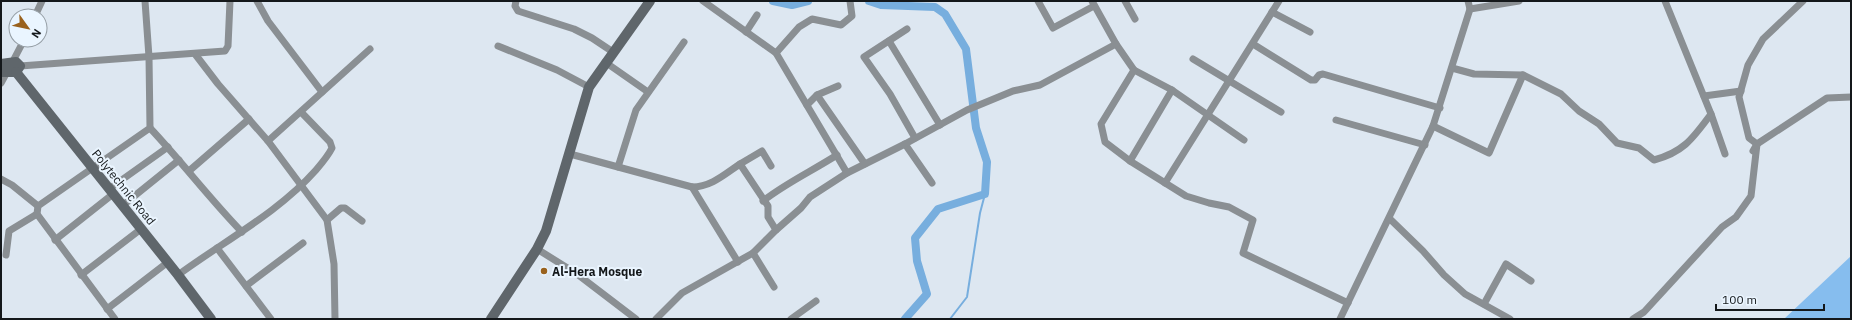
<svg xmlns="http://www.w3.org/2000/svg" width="1852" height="320" viewBox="0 0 1852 320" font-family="'IBM Plex Sans',sans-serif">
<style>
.forest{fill:#86bdee}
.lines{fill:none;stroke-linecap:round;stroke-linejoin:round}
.stream{stroke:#77aede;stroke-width:2}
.canal{stroke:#77aede;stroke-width:8}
.street{stroke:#8a8f93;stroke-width:7}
.secondary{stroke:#5f666b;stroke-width:10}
.poi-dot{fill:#99611d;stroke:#eaf5ff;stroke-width:1.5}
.labels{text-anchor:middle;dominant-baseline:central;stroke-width:4;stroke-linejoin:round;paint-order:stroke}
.street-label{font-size:12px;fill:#14181b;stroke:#eaf5ff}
.poi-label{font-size:12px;font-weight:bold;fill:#14181b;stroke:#eaf5ff;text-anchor:start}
</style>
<rect width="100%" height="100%" fill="#dde7f1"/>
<!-- forest -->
<path class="forest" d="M1851 256V319H1784Z"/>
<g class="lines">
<!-- stream -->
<path class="stream" d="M950 319 967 297 980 213 985 194"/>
<!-- canal -->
<g class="canal">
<path d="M773 1 792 5 808 1"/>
<path d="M869 1 881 5 935 7 945 14 966 49 976 128 987 162 985 194 938 209 915 238 917 261 927 294 905 319"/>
</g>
<!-- street -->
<g class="street">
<path d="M257 1 268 21 322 92"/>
<path d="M516 1 515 6 518 11 574 29 592 38 613 52"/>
<path d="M703 1 776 53 847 173"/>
<path d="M1038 1 1053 28 1094 6"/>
<path d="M1092 1 1116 44 1134 70 1172 90 1244 140"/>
<path d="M1125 1 1135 19"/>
<path d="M1803 1 1763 39 1748 65 1739 97 1749 138 1757 144 1827 98 1851 97"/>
<path d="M1470 9 1519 1"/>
<path d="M1272 12 1310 32"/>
<path d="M35 16 42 1"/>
<path d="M907 29 864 57 890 94 915 138"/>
<path d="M746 32 757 15"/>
<path d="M889 41 940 125"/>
<path d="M1253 44 1311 80H1315L1319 75 1323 74 1440 108"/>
<path d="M498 46 557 70 589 87"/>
<path d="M776 53 799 27 812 19 841 25 852 16 850 1"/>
<path d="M195 54 218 84 268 141 327 220 334 264 335 319"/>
<path d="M1193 59 1281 112"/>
<path d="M13 61 24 40"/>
<path d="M605 62 648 92"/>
<path d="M20 66 225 51 228 46 230 1"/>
<path d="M1452 68 1474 74 1523 75 1561 94 1579 111 1599 124 1617 143 1639 148 1654 160C1684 152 1693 138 1711 114L1665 1"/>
<path d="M1134 70 1101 124 1105 142 1130 161 1172 90"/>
<path d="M1 83 7 72"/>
<path d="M817 95 865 164"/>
<path d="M1704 96 1741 91"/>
<path d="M807 105 817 95 838 86"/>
<path d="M1711 114 1725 154"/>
<path d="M1336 120 1425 145"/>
<path d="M1433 126 1470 9 1468 1"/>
<path d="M150 128C182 162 210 199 242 232"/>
<path d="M268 141 370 49"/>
<path d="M905 144 932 183"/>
<path d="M570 154 692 187C711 187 725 174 740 164"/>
<path d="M1130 161 1186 196 1209 203 1229 207 1253 220 1243 253 1348 303"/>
<path d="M771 166 762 151 740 164 768 206V217L776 230 801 208 810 197 847 173 905 144 967 110 1013 91 1040 85 1116 44"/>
<path d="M618 167 636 110 684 42"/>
<path d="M189 171 249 119"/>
<path d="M1 179 12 185 38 206"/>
<path d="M1165 183 1279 1"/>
<path d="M692 187 738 262"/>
<path d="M109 189 168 147"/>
<path d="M763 201C786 183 812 171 837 155"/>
<path d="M122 206 179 160"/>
<path d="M1390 219 1423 251 1444 275 1465 294 1510 319"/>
<path d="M327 220 341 208H345L362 221"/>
<path d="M55 240 113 194"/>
<path d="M217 248 271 319"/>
<path d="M537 249 577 274 636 319"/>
<path d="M753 253 774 287"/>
<path d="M6 255 9 231 37 214"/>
<path d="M81 275 141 229"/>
<path d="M178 275C224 241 278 213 316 170 322 163 328 156 332 148L330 142 301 112"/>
<path d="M246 286 303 243"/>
<path d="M1484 304 1506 264 1531 281"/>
<path d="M107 309 168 262"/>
<path d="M115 319 37 214 38 206 150 128 149 57 145 1"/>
<path d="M656 319 682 293 753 253 776 230"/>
<path d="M791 319 816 301"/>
<path d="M1340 319 1433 126 1489 153 1523 75"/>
<path d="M1633 319 1644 312 1722 227 1736 217 1751 196 1757 144 1753 151"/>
</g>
<!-- secondary -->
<g class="secondary">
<path d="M1 64 16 62 20 66 16 72H1"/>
<path d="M16 72 178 275 211 319"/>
<path d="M491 319 537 249 546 231 589 87 650 1"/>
</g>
</g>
<!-- markers -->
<circle class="poi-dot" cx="544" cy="271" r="4"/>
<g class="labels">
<!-- street labels -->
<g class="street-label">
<text transform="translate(124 187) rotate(51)">Polytechnic Road</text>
</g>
<!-- poi labels -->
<g class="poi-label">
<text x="552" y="271">Al-Hera Mosque</text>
</g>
</g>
<!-- border -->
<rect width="1852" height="320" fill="none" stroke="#14181b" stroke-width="4"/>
<!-- north arrow -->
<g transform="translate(28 28) rotate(123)"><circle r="19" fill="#eaf5ff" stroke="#949da4"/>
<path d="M0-3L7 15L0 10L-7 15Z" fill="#99611d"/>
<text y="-6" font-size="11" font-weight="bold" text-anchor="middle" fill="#14181b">N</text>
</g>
<!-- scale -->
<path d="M1716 304v6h108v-6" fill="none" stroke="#14181b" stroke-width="2"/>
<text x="1722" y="304" font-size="12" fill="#14181b" stroke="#eaf5ff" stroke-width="3" paint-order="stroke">100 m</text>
</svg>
